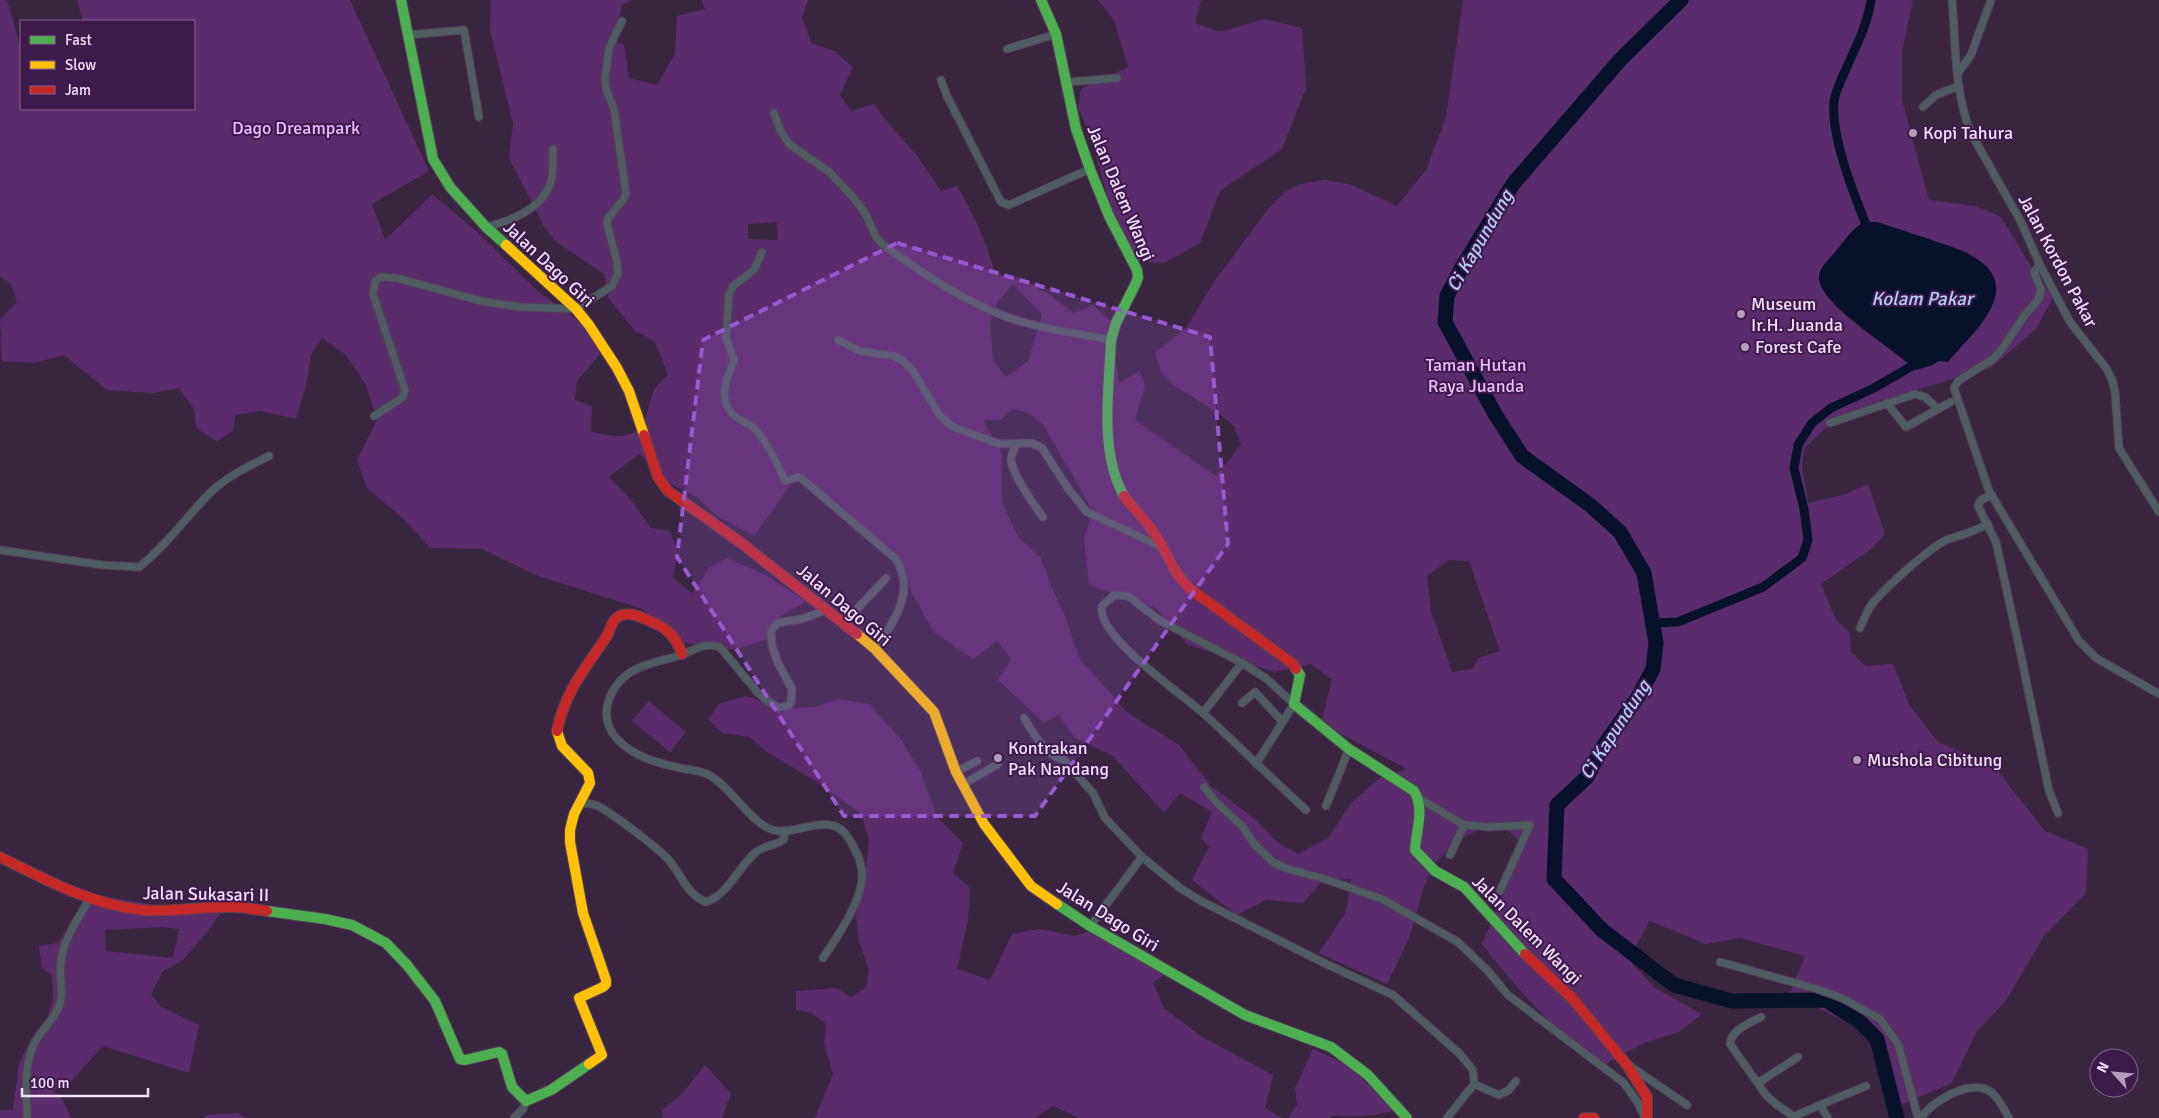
<svg xmlns="http://www.w3.org/2000/svg" width="2159" height="1118" viewBox="0 0 2159 1118" font-family="Signika,sans-serif">
<style>
.green{fill:#5b2c6b;fill-rule:evenodd}
.water{fill:#07122a}
.lines{fill:none;stroke-linecap:round;stroke-linejoin:round}
.canal{stroke:#07122a;stroke-width:9}
.river{stroke:#07122a;stroke-width:15}
.street-casing{stroke:#524158;stroke-width:9}
.fast-casing{stroke:#524158;stroke-width:12}
.slow-casing{stroke:#524158;stroke-width:12}
.jam-casing{stroke:#524158;stroke-width:12}
.street{stroke:#4f5d62;stroke-width:7}
.fast{stroke:#4caf50;stroke-width:10}
.slow{stroke:#ffc107;stroke-width:10}
.jam{stroke:#c62828;stroke-width:10}
.marked{fill:#9958ce;fill-opacity:0.2;stroke:#9958ce;stroke-width:4;stroke-dasharray:10 6;stroke-linejoin:round}
.poi-dot{fill:#b29dba;stroke:#3e1a4b;stroke-width:2}
.labels{text-anchor:middle;dominant-baseline:central;stroke-width:4;stroke-linejoin:round;paint-order:stroke}
.park-label{font-size:18px;fill:#ebbdfd;stroke:#3e1a4b}
.poi-label{font-size:18px;fill:#f3defc;stroke:#3e1a4b;text-anchor:start}
.street-label{font-size:18px;fill:#f3defc;stroke:#3e1a4b}
.water-label{font-size:19px;font-style:italic;fill:#b0cef7;stroke:#3e1a4b}
</style>
<rect width="100%" height="100%" fill="#392540"/>
<!-- green -->
<g class="green">
<path d="M0 0H7L21 49V109H194V21H83L77 0H350L429 171 372 204 385 240 432 194 475 230 539 292 584 325 600 354 577 381 575 400 592 406 591 431C608 437 638 442 645 419 649 410 650 397 655 389 658 384 664 379 668 375L655 342 634 330 608 297 604 274 555 241 543 225 509 158 513 123 490 30 491 0H632L623 4 612 40 624 45 629 78 657 85 675 54 677 16 705 9 702 0H808L802 17 811 43 834 51 853 67 840 95 851 111 874 104 889 124 918 157 941 191 957 186C974 214 987 244 996 276L1018 277 1050 295 1074 313 1093 305 1110 321 1119 383 1140 371 1145 386 1135 420 1216 476 1241 445 1234 426 1217 412 1173 385 1161 372 1155 353 1186 328 1214 282 1268 209 1286 191 1301 184 1325 180 1349 184 1397 206 1426 170 1446 117 1463 0H1913L1902 51V100L1929 200 1975 206 2001 217 2029 263 2053 298 2036 329 1992 367 1873 403 1834 420 1804 449 1802 468 1808 503 1846 494 1868 484 1885 534 1870 550 1821 584 1836 620 1850 633 1851 652 1866 666 1893 664 1910 706 1938 742 1993 765 2045 831 2088 849 2086 893 2044 936 2005 1002 1977 1031 1952 1083 1889 1110 1884 1059 1877 1043 1866 1033 1802 999 1787 1000 1805 956 1740 938 1706 944 1650 921 1637 944 1627 958 1655 988 1702 1014 1679 1032 1644 1043 1598 1068C1556 1030 1517 990 1482 944L1524 846 1507 829 1484 827 1457 841 1435 863 1423 889 1410 936 1387 984 1319 953 1346 912 1351 879 1323 880 1303 903 1266 900 1237 915 1192 880 1209 847 1201 838 1212 812 1180 793 1164 813 1113 756 1075 738 1059 715 1044 723 998 680 1011 659 997 641 973 659 934 632 911 592 905 569 799 473 754 536 718 517 697 497 664 481 653 465 639 454 609 477 631 500 651 528 670 531 678 553 673 578 692 593 710 567 727 558 766 575 806 602 782 615 767 639 734 650 674 641 643 609 538 576 482 549 430 548 404 519 367 488 357 460 377 420 366 385 346 355 322 338 311 355 307 382 296 419 261 411 235 415 233 431 217 441 196 428 194 409 179 388 153 393 107 390 64 355 34 363 2 361 0 320 17 302 11 284 0 276ZM777 222 778 240 748 239V224ZM1865 222H1877L1967 252 1987 266 1994 277 1938 361 1933 365 1916 370C1892 346 1833 315 1821 286 1818 279 1820 274 1822 267ZM1013 284 1042 315 1028 361 1006 377 993 360 990 322 998 301ZM1011 409 1029 413 1044 426 1093 511 1084 539 1089 585 1156 608 1188 645 1274 672 1311 664 1332 680 1321 723 1407 769 1381 777 1351 803 1328 838 1298 854 1277 842 1255 819 1211 786 1179 745 1128 713 1079 658 1066 618 1050 584 1041 558 1018 537 1002 502V454L983 420H1001ZM1449 560 1469 561 1500 651 1478 658 1473 669 1452 672 1431 611 1427 576Z"/>
<path d="M1098 0H1201L1195 23 1220 32 1265 19 1302 28 1306 88 1282 149 1220 191 1200 243 1164 263 1137 261 1115 223 1089 132 1078 107 1081 89 1128 67 1114 20Z"/>
<path d="M746 696 784 709 815 707 840 699 869 704 902 741 921 772 937 817 963 843 953 873 970 888 968 920 957 969 990 980 1012 934 1039 929 1075 936 1094 930 1168 973 1153 982 1164 1008 1202 1037 1273 1075 1265 1108 1282 1118H1079L1053 1106 1035 1118H815L833 1074 824 1043 826 1024 812 1013 796 1010V991L837 988 851 997 866 988 869 970 859 941 855 905 866 869 869 840 861 814 817 782 767 752 750 737 722 733 708 719 719 704Z"/>
<path d="M649 701 686 732 670 752 632 721Z"/>
<path d="M96 895 178 909 225 907 207 932 183 960 163 971 151 994 161 1007 199 1025 189 1073 103 1046 67 1086 53 1090 63 1100 71 1118H0V1110H13L19 1063 32 1038 46 1021 53 1001 52 975 42 968 39 946 58 943 84 904ZM162 927 179 929 173 958 106 951 105 930Z"/>
<path d="M1313 1049 1348 1065 1394 1110C1377 1116 1349 1118 1332 1115L1330 1118H1288L1297 1105 1295 1088Z"/>
<path d="M705 1065 731 1093 722 1118H663L662 1110 682 1094Z"/>
<path d="M238 1113 245 1118H204L206 1115Z"/>
</g>
<!-- water -->
<path class="water" d="M1865 222H1877C1895 228 1914 234 1932 240 1967 252 2017 268 1987 315 1977 332 1960 347 1948 362L1938 361 1933 365 1916 370C1897 351 1816 302 1819 276 1820 267 1830 258 1836 251 1845 240 1852 228 1865 222Z"/>
<g class="lines">
<!-- canal -->
<g class="canal">
<path d="M1869 232C1856 200 1825 125 1836 93 1846 64 1867 31 1871 0"/>
<path d="M1654 623 1678 622 1763 587 1802 558 1808 540 1804 509 1794 468 1798 445 1812 423 1831 408 1874 388 1912 366"/>
</g>
<!-- river -->
<path class="river" d="M1681 0 1620 60 1513 184 1461 269 1447 296 1445 322 1495 414 1522 456 1590 505 1620 532 1644 573 1656 643 1653 669 1638 697 1602 748 1587 777 1557 805 1554 879 1602 930 1674 985 1732 1001 1826 1000 1860 1022 1877 1039 1897 1118"/>
<defs>
<g id="street">
<path d="M1952 0C1956 44 1954 92 1971 133L2021 222 2040 265 2070 322 2106 368 2112 379 2115 392 2119 448 2159 512"/>
<path d="M407 35 464 30 479 117"/>
<path d="M1007 49 1056 34"/>
<path d="M1958 73 1971 55 1991 0"/>
<path d="M941 80 947 96 1001 202 1009 205 1090 169"/>
<path d="M1067 82 1117 78"/>
<path d="M1923 107 1936 95 1959 86"/>
<path d="M774 113 780 130 789 144 828 171 852 196 865 213 876 237 882 244C921 272 961 300 1007 317 1040 329 1076 333 1111 340"/>
<path d="M486 227C511 221 543 209 551 181 554 171 552 159 553 149"/>
<path d="M762 252 754 270 733 286 729 294 726 338 734 360C726 380 716 401 736 417 741 421 748 423 753 427 766 440 778 464 785 481L798 477 801 478 896 559C916 592 894 622 875 649"/>
<path d="M2040 265 2034 272 2041 290 2038 300 2025 315 2002 349 1993 359 1958 381 1954 388 1989 491 2079 641 2096 658 2159 694"/>
<path d="M838 340 860 351 894 356 902 360 913 371 940 416 953 427 1000 444 1031 443 1042 448 1069 490 1087 512 1164 548"/>
<path d="M1887 403 1906 427 1938 409"/>
<path d="M374 416 402 398 405 390 373 294 375 281 380 277 397 278 481 301 520 307 576 309 612 286 618 274 617 262 607 224 608 218 624 199 626 193 614 109 606 89 605 79 609 48 622 21"/>
<path d="M1830 423 1915 394 1925 397 1938 409 1951 402"/>
<path d="M1017 444C1015 448 1011 454 1011 459 1011 472 1035 507 1043 517"/>
<path d="M1992 495 1981 500 1978 506 1996 542 2019 646 2049 791 2058 813"/>
<path d="M0 550 102 565 139 567C166 546 186 517 210 493 226 477 249 466 269 456"/>
<path d="M844 623 886 578"/>
<path d="M1860 628C1863 621 1866 614 1870 607 1880 592 1932 545 1949 539 1964 534 1973 532 1988 524"/>
<path d="M1242 663 1159 620 1128 596 1114 595 1102 606C1095 635 1182 694 1203 713 1238 745 1271 778 1306 810"/>
<path d="M1242 703 1255 692 1283 722"/>
<path d="M1203 713 1242 663 1267 679 1294 704 1256 764"/>
<path d="M1024 718C1034 734 1045 755 1064 760L1093 793 1105 818 1142 857 1180 888 1201 901 1324 963 1393 995 1460 1054 1473 1070 1474 1084 1447 1118"/>
<path d="M956 772 977 761"/>
<path d="M962 785 998 764"/>
<path d="M1204 787 1217 803 1242 826 1255 845 1273 862 1285 868 1325 879 1382 899 1458 942 1488 971 1508 995 1624 1083 1638 1103 1645 1118"/>
<path d="M1420 799 1464 825 1490 827 1530 825 1500 891"/>
<path d="M581 804C587 803 594 804 600 807 617 817 654 845 668 859 682 875 685 893 706 902 728 895 739 866 756 852 765 845 776 846 784 839V831"/>
<path d="M1326 806 1349 749"/>
<path d="M1450 855 1464 825"/>
<path d="M1090 926 1142 857"/>
<path d="M823 958C836 939 862 901 862 877 863 864 856 850 849 839 831 808 798 837 773 830 750 823 731 786 707 774 701 771 692 770 685 769 661 764 635 758 617 739 598 718 607 690 628 674 641 664 666 660 681 655 697 649 703 642 720 647L758 693 767 701 779 708 789 705 791 702 792 689 778 663 772 646 771 631 777 623 802 619 827 610"/>
<path d="M1720 962 1817 989 1842 998 1880 1019 1898 1044 1918 1118"/>
<path d="M1761 1017C1750 1023 1731 1030 1730 1044L1766 1095 1776 1104 1796 1118"/>
<path d="M1630 1066 1687 1105"/>
<path d="M1758 1083 1798 1057"/>
<path d="M1474 1084 1499 1095 1509 1090 1516 1081"/>
<path d="M1820 1105 1866 1086"/>
<path d="M1795 1116 1820 1105 1828 1118"/>
<path d="M27 1118C27 1093 23 1065 35 1042 42 1028 58 1017 61 1000 63 987 59 974 61 961 64 937 78 920 89 899"/>
<path d="M514 1118 523 1109 526 1101"/>
<path d="M1921 1118C1932 1101 1971 1078 1991 1092 1999 1098 2004 1110 2009 1118"/>
</g>
<g id="fast">
<path d="M401 0 433 159 450 187 486 227 506 245"/>
<path d="M1041 0 1056 34 1076 129 1090 169 1109 216 1137 270 1138 277 1136 283 1116 323 1111 340C1109 389 1099 452 1124 496"/>
<path d="M1296 669 1300 675 1294 704 1349 749 1414 791C1425 810 1416 829 1415 850L1435 871 1464 887 1525 954"/>
<path d="M1057 904 1090 926 1245 1015 1331 1047 1368 1075 1407 1118"/>
<path d="M267 911 325 919 352 925 386 943 407 965 435 1001 460 1059 465 1060 499 1052 502 1054 512 1087 526 1101 551 1090 589 1064"/>
</g>
<g id="slow">
<path d="M506 245 576 309 589 325 617 368 629 391 644 435"/>
<path d="M857 634 875 649 934 712 956 772 984 824 1031 886 1057 904"/>
<path d="M557 731 562 746 588 773 590 783 574 814 570 830V842L583 913 606 980V984L603 987 579 998 602 1055 589 1064"/>
</g>
<g id="jam">
<path d="M644 435 658 477 668 491 740 542 857 634"/>
<path d="M1124 496C1134 510 1148 522 1156 536 1169 555 1171 570 1189 588L1293 664 1296 669"/>
<path d="M557 731C564 694 585 668 605 639 611 631 611 618 622 615 632 612 643 618 652 622 668 629 676 637 682 654"/>
<path d="M0 857C46 880 90 904 142 910 172 913 203 906 233 907 245 907 256 910 267 911"/>
<path d="M1525 954 1572 998 1627 1065 1647 1097V1118"/>
<path d="M1584 1118H1594"/>
</g>
</defs>
<!-- street casing -->
<use href="#street" class="street-casing"/>
<!-- fast casing -->
<use href="#fast" class="fast-casing"/>
<!-- slow casing -->
<use href="#slow" class="slow-casing"/>
<!-- jam casing -->
<use href="#jam" class="jam-casing"/>
<!-- street -->
<use href="#street" class="street"/>
<!-- fast -->
<use href="#fast" class="fast"/>
<!-- slow -->
<use href="#slow" class="slow"/>
<!-- jam -->
<use href="#jam" class="jam"/>
</g>
<!-- marked area -->
<path class="marked" d="M897 243 1210 337 1228 544 1035 816H844L677 557 703 340Z"/>
<!-- markers -->
<g class="poi-dot">
<circle cx="1913" cy="133" r="5"/>
<circle cx="1741" cy="314" r="5"/>
<circle cx="1745" cy="347" r="5"/>
<circle cx="998" cy="758" r="5"/>
<circle cx="1857" cy="760" r="5"/>
</g>
<g class="labels">
<!-- park labels -->
<g class="park-label">
<text x="296" y="128">Dago Dreampark</text>
<text x="1476" y="365">Taman Hutan<tspan x="1476" dy="21">Raya Juanda</tspan></text>
</g>
<!-- poi labels -->
<g class="poi-label">
<text x="1923" y="133">Kopi Tahura</text>
<text x="1751" y="304">Museum<tspan x="1751" dy="21">Ir.H. Juanda</tspan></text>
<text x="1755" y="347">Forest Cafe</text>
<text x="1008" y="748">Kontrakan<tspan x="1008" dy="21">Pak Nandang</tspan></text>
<text x="1867" y="760">Mushola Cibitung</text>
</g>
<!-- street labels -->
<g class="street-label">
<text transform="translate(1121 193) rotate(67)">Jalan Dalem Wangi</text>
<text transform="translate(2058 261) rotate(62)">Jalan Kordon Pakar</text>
<text transform="translate(549 264) rotate(43)">Jalan Dago Giri</text>
<text transform="translate(844 605) rotate(40)">Jalan Dago Giri</text>
<text transform="translate(206 894) rotate(1)">Jalan Sukasari II</text>
<text transform="translate(1108 916) rotate(32)">Jalan Dago Giri</text>
<text transform="translate(1527 930) rotate(45)">Jalan Dalem Wangi</text>
</g>
<!-- water labels -->
<g class="water-label">
<text transform="translate(1480 241) rotate(-60)">Ci Kapundung</text>
<text x="1922" y="299">Kolam Pakar</text>
<text transform="translate(1615 730) rotate(-57)">Ci Kapundung</text>
</g>
</g>
<!-- legend -->
<rect x="20" y="20" width="175" height="90" fill="#3e1a4b" stroke="#866892"/>
<rect x="30" y="36" width="25" height="8" fill="#4caf50" stroke="#866892"/>
<text x="65" y="45" font-size="15" fill="#f3defc">Fast</text>
<rect x="30" y="61" width="25" height="8" fill="#ffc107" stroke="#866892"/>
<text x="65" y="70" font-size="15" fill="#f3defc">Slow</text>
<rect x="30" y="86" width="25" height="8" fill="#c62828" stroke="#866892"/>
<text x="65" y="95" font-size="15" fill="#f3defc">Jam</text>
<!-- north arrow -->
<g transform="translate(2114 1073) rotate(297)"><circle r="24" fill="#3e1a4b" stroke="#866892"/>
<path d="M0-4L9 19L0 12L-9 19Z" fill="#b29dba"/>
<text y="-8" font-size="14" font-weight="bold" text-anchor="middle" fill="#f3defc">N</text>
</g>
<!-- scale -->
<path d="M22 1088v8h126v-8" fill="none" stroke="#f3defc" stroke-width="2.5"/>
<text x="30" y="1088" font-size="15" fill="#f3defc" stroke="#3e1a4b" stroke-width="4" paint-order="stroke">100 m</text>
</svg>
